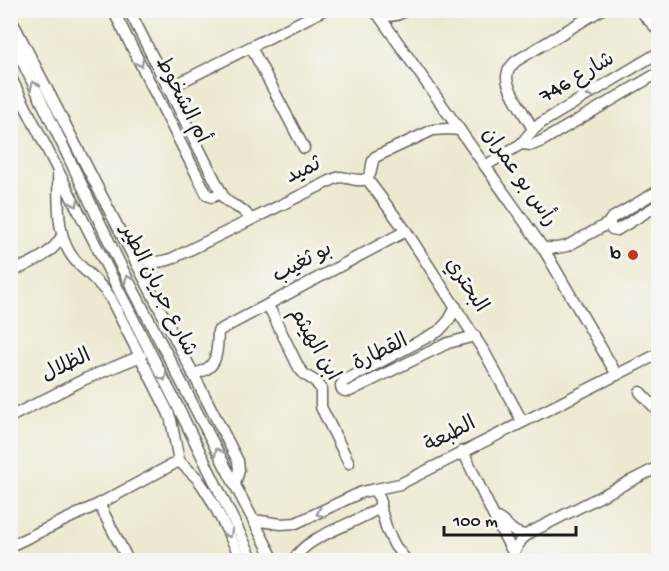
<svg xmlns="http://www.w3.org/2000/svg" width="669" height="571" viewBox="0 0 669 571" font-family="'Gochi Hand','Playpen Sans Arabic',sans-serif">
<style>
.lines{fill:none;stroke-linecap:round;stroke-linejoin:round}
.minor-casing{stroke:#65645b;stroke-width:13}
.minor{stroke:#fff;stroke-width:10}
.oneway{stroke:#999}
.poi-dot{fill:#c8321e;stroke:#f6f6f2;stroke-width:2}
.labels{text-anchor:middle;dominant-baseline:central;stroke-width:6;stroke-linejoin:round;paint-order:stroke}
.street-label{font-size:21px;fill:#1c1c1c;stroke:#f6f6f2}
.poi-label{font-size:21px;fill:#1c1c1c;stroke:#f6f6f2;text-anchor:end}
</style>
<rect width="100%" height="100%" fill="#f6f6f2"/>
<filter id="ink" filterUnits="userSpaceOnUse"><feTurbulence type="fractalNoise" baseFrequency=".0167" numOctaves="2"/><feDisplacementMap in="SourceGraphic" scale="12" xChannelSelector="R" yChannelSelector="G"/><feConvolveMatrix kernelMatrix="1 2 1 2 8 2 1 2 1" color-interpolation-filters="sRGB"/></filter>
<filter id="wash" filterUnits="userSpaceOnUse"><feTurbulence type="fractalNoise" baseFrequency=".008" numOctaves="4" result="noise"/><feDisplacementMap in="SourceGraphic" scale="24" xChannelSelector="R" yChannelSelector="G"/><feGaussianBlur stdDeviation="1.35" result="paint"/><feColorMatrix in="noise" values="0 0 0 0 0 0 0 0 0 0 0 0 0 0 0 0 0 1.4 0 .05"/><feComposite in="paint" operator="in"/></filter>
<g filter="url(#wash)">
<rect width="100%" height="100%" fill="#ede9d1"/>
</g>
<g filter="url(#ink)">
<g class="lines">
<defs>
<g id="minor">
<path d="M113 10 206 193 207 195 212 197 221 193"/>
<path d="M129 10 224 198C233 208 243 206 250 219"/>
<path d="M375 10 543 248 617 375"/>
<path d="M642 10 645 16 658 30"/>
<path d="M377 14C388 17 397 17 406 10"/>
<path d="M10 17 238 461 239 470 235 484"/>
<path d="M10 36 121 266 274 560"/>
<path d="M251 47 304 148"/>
<path d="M10 76 175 401 253 560"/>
<path d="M169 88 324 10"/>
<path d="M533 129C527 118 507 89 507 78 507 70 511 66 516 61L601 10"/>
<path d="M521 144 532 145 542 141 658 73"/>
<path d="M485 166 521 144 530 133 541 123 658 53"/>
<path d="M58 171C59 199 55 236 74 259 85 272 100 282 110 297L168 412 171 420 179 461 197 478 204 488 212 501 242 560"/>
<path d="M367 179 406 231 485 353 522 421"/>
<path d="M658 191 612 218 610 220V226L612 229 617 230 658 205"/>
<path d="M543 248H557L567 246 609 223"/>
<path d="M133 254C146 263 156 264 171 259L330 181C333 179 336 178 340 177 348 177 363 185 369 176 373 170 370 164 375 157L433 130 448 129 460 130"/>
<path d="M10 273C31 262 50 257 62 236"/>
<path d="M456 307 449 320 439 331 344 381 341 385C341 391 345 392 350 391L448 343 475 336"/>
<path d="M271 311 299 368 305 375 315 381 321 389V407L349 463"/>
<path d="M193 374C219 369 217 353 218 331L406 231"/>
<path d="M640 392 658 411"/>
<path d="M10 417 85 379 141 356"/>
<path d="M463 451 494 517 517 560"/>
<path d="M374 490 380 499V507L387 530 395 546 406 560"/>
<path d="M99 504 128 560"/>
<path d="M497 518C509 524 511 534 526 535"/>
<path d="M254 520 281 524 296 523 362 492 400 484 658 354"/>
<path d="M10 546 99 504 179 461"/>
<path d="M513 553 522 539 531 532 658 467"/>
<path d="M294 560C306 535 357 524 380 507"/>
</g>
</defs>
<!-- minor casing -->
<use href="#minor" class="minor-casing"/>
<!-- minor -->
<use href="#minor" class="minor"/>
</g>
<!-- one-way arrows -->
<defs><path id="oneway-chevron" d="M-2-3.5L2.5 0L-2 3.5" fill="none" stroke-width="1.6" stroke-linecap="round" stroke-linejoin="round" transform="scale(1.5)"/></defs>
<g class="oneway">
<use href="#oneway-chevron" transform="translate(140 63) rotate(63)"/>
<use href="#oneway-chevron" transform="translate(34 85) rotate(-116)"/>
<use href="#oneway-chevron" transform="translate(590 94) rotate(150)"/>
<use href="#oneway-chevron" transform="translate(75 203) rotate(63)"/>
<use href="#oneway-chevron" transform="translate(128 279) rotate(-117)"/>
<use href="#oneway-chevron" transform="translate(163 377) rotate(63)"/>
<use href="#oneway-chevron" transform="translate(218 452) rotate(-117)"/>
<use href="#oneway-chevron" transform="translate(320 513) rotate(154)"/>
<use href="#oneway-chevron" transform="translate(229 534) rotate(64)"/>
</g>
</g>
<!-- markers -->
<circle class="poi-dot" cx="633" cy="255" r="6"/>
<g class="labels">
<!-- street labels -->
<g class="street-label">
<text transform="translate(578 79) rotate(-30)">شارع 746</text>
<text transform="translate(181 101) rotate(63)">أم الشخوط</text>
<text transform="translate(304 172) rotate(-25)">ثميد</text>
<text transform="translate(518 178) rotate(55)">رأس بو عمران</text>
<text transform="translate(303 264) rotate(-28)">بو ثغيب</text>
<text transform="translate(465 286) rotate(57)">البحتري</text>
<text transform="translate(157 291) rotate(63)">شارع جريان الطير</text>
<text transform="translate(313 345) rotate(60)">ابن الهيثم</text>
<text transform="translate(381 354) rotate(-26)">القطارة</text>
<text transform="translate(67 367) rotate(-25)">الظلال</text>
<text transform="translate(451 436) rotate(-27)">الطبعة</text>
</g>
<!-- poi labels -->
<g class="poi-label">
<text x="621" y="255">b</text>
</g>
</g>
<!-- margin -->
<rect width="669" height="571" fill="none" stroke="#f6f6f2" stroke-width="36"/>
<!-- scale -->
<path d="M444 526v9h132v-9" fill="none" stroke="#1c1c1c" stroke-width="3"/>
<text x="453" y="526" font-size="18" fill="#1c1c1c" stroke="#f6f6f2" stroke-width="4.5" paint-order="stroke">100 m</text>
</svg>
